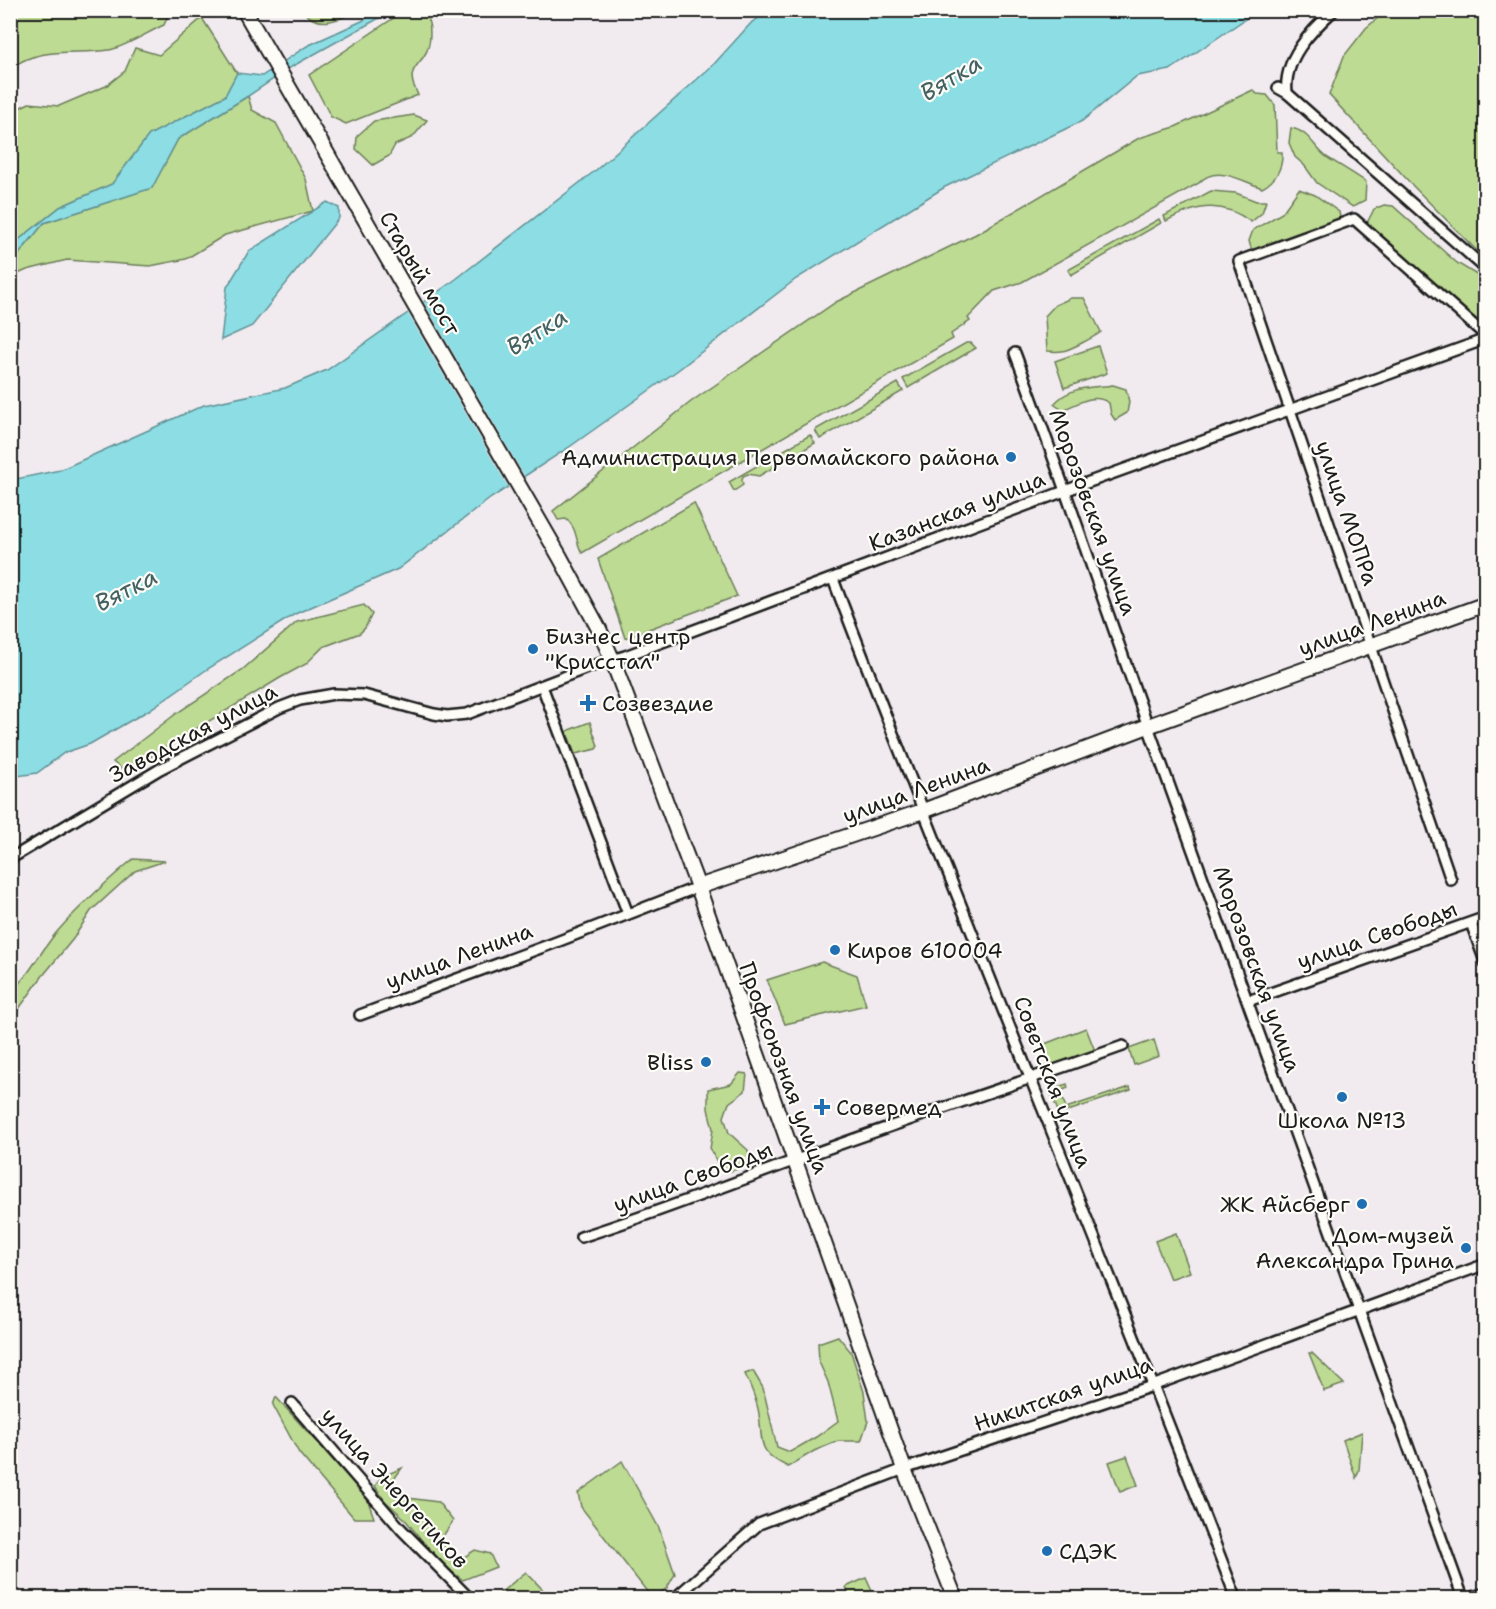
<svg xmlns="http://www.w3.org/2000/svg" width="1496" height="1609" viewBox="0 0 1496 1609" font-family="'Shantell Sans',sans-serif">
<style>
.green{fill:#bddb93;stroke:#6c7c58;stroke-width:1.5}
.water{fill:#8cdee4;stroke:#5f9094;stroke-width:1.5}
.pier{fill:#f1ebf0}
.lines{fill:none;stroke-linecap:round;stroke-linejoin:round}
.street-casing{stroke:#1c1c1c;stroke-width:14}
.secondary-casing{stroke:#1c1c1c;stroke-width:16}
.primary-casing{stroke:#1c1c1c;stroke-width:18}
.street{stroke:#fdfcf7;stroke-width:9}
.secondary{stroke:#fdfcf7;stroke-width:12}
.primary{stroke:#fdfcf7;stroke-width:14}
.poi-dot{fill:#1f6fb2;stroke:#fdfcf7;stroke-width:2}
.labels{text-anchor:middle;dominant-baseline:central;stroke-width:4.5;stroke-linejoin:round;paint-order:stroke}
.street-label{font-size:22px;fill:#1c1c1c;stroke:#fdfcf7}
.poi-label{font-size:22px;fill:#1c1c1c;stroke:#fdfcf7;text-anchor:start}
.water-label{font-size:24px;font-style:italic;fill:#436062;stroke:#fdfcf7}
</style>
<rect width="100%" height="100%" fill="#f1ebf0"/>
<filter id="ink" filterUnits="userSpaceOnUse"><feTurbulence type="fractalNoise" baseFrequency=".0167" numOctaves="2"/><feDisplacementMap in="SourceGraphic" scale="12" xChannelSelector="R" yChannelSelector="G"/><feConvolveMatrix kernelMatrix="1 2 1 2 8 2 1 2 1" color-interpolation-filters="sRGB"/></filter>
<g filter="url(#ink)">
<!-- green -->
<g class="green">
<path d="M11 10H170V11L164 25C150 31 123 48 109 50 76 55 39 46 11 68Z"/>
<path d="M303 11H359C341 19 318 30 303 11Z"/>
<path d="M404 11H424C432 22 432 45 424 56 421 61 415 66 413 72 410 80 415 88 418 95L346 124 331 117 309 75Z"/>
<path d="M1386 11H1485V259L1414 187 1329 95 1344 56 1366 28Z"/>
<path d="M202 18 237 73 225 96 149 135 112 184 60 207 11 246V112L29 103 59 106 106 86 125 71 135 48 159 55Z"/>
<path d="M1253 90 1257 94 1267 95 1275 105 1277 152H1282C1283 167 1276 181 1262 188 1243 181 1216 164 1199 183L1022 282 994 291 968 318 970 321 951 334 953 339 582 553C575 542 578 528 566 519L558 520 553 511 692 401 836 302 976 234 1139 138 1175 127Z"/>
<path d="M248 96 252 110 276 123 306 179 313 211 225 235 186 259 150 266 67 260 27 270 11 277V264L44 223 152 188 178 139Z"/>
<path d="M414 115 427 120 413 137 395 145 389 156 373 165 356 149 357 136 374 121Z"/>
<path d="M1291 128C1311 132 1313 148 1328 158 1341 166 1353 173 1366 182L1365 200 1353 207 1317 183 1304 165 1295 157 1289 143Z"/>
<path d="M1299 189 1315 195 1339 212 1340 217 1336 221 1262 248 1254 250 1251 248 1249 241 1253 230 1282 213Z"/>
<path d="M1211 191 1236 193 1256 201H1266L1262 213 1251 222C1222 200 1197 205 1166 221L1164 216Z"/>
<path d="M1384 205 1393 206 1457 263 1485 280V331L1367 223 1374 209Z"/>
<path d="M1159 219 1161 223 1071 275 1068 270Z"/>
<path d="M1071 298H1084L1101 332C1096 336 1068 351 1062 351 1057 352 1052 351 1047 351L1045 316 1055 305Z"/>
<path d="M966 343H971L976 348 908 388 903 379Z"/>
<path d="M1098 346 1107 373 1064 388 1055 361Z"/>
<path d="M898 383 903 391 820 439 815 430Z"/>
<path d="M1113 385 1126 389 1129 402 1127 413 1115 420 1111 414 1109 403C1093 392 1079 404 1062 410L1054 404C1069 386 1091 388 1113 385Z"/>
<path d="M810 435 815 443 759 476 748 474 743 476 742 480 743 485 734 491 729 482Z"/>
<path d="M694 503 737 596 625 638 598 559Z"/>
<path d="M364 605 372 614 365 628 360 633 323 647 306 664 280 678 125 772 113 762 177 713 242 670 297 622Z"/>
<path d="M590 722 598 746 596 749 575 754 567 732 569 730Z"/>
<path d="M133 859 165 861 135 871 91 911 73 939 41 978 11 1020V991C30 975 40 952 56 933 80 905 106 882 133 859Z"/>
<path d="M822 962 857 975 866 1005 785 1024 767 980Z"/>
<path d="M1086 1028 1095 1051 1051 1068 1042 1045Z"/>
<path d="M1154 1040 1159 1056 1134 1065 1129 1049Z"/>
<path d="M740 1073 747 1074 745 1091 729 1103 724 1117 729 1133 748 1150 750 1166 723 1173 710 1149 713 1129 708 1109V1089L731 1084Z"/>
<path d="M1067 1084 1068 1088 1060 1091 1066 1108 1130 1087 1131 1090 1059 1114 1050 1090Z"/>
<path d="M1176 1233 1190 1272 1170 1279 1155 1241Z"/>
<path d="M838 1336 851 1352 864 1392 868 1421 861 1441H838L814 1451 788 1467C757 1452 763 1444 759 1414 757 1400 751 1387 745 1374L753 1371 763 1388 777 1447 790 1452 816 1437 838 1421 828 1382 819 1362 818 1343Z"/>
<path d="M1309 1353H1312L1344 1384 1324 1391Z"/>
<path d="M276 1397 367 1498 374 1518H354L299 1453 273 1405Z"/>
<path d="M1362 1432 1359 1470 1356 1478 1343 1440Z"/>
<path d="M1127 1456 1138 1485 1120 1492 1109 1462Z"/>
<path d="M622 1461 659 1528 675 1574 667 1588 652 1598 581 1507 578 1493Z"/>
<path d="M402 1468 394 1479 399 1494 408 1498 438 1502 453 1521 443 1536 447 1556 458 1561 475 1550 490 1554 496 1567 463 1580 439 1562 404 1518 384 1500 375 1486 381 1477Z"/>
<path d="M526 1572 546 1593 540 1598H494Z"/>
<path d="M866 1578 875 1598H850L846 1587Z"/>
</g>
<!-- water -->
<g class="water">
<path d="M378 11H392L293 66 248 96 178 139 152 188 44 223 11 264V246L60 207 112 184 149 135 225 96 237 73 262 76 307 46 362 21Z"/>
<path d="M770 11H1257L1170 70 1137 76 1082 121 945 187 796 279 678 370 568 448 491 498 398 569 295 614 206 670 149 710 90 744 64 753 37 773 11 777V480L60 470 204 405 285 388 327 370 456 279 596 170 714 64 752 22Z"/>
<path d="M327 202 339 208V218L252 326 221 340 227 287 249 251Z"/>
</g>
<!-- pier -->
<path class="pier" d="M422 299 526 479 510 490 406 310Z"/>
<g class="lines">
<defs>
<g id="street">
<path d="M1278 88 1287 93 1486 269"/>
<path d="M1287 93C1283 59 1311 31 1334 10"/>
<path d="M1015 353C1062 478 1104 604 1149 729 1254 1019 1360 1308 1463 1598"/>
<path d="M833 579C963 920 1106 1257 1236 1598"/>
<path d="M542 686 628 914"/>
<path d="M10 859 160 769 279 708 300 700 334 694 364 695 434 714 447 716 467 714 595 665 625 656 1078 486 1486 339"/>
<path d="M1451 880 1239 261 1354 219 1486 336"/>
<path d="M1471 923 1486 964"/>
<path d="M1248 1001 1486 917"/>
<path d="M360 1015 554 943 698 887"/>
<path d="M581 1237C654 1214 724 1186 796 1160 904 1120 1014 1085 1123 1046"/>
<path d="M292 1403 401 1529 469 1598"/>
<path d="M675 1598 759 1524 904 1469 1152 1386 1486 1264"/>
</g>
<path id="secondary" d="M1473 1598 1486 1594"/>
<g id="primary">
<path d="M244 10 560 557 599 629 612 659 698 887 904 1469 955 1598"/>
<path d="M698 887 923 811 1148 726 1486 604"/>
</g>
</defs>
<!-- street casing -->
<use href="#street" class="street-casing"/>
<!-- secondary casing -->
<use href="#secondary" class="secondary-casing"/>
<!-- primary casing -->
<use href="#primary" class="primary-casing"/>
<!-- street -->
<use href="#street" class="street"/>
<!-- secondary -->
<use href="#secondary" class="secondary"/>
<!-- primary -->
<use href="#primary" class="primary"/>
</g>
</g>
<!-- markers -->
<g class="poi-dot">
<circle cx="1011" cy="457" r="6"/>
<circle cx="533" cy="649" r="6"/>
<path d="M585 694h6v6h6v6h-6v6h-6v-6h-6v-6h6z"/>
<circle cx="835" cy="950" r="6"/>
<circle cx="706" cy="1062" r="6"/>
<circle cx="1342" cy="1097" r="6"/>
<path d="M819 1098h6v6h6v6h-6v6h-6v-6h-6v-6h6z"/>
<circle cx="1362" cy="1204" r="6"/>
<circle cx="1466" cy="1248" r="6"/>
<circle cx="1047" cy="1551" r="6"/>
</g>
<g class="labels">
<!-- street labels -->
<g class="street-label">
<text transform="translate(420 273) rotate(60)">Старый мост</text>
<text transform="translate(957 511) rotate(-21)">Казанская улица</text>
<text transform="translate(1093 512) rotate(70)">Морозовская улица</text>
<text transform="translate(1347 513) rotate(71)">улица МОПРа</text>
<text transform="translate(1372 623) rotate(-20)">улица Ленина</text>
<text transform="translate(193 733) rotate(-28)">Заводская улица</text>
<text transform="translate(916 790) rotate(-20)">улица Ленина</text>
<text transform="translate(1377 935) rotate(-19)">улица Свободы</text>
<text transform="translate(459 956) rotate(-20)">улица Ленина</text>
<text transform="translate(1257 969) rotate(70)">Морозовская улица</text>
<text transform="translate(784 1068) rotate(70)">Профсоюзная улица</text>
<text transform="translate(1053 1082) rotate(69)">Советская улица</text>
<text transform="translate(693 1177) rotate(-20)">улица Свободы</text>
<text transform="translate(1063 1394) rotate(-19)">Никитская улица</text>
<text transform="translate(395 1488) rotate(48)">улица Энергетиков</text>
</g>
<!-- poi labels -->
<g class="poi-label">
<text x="999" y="457" text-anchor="end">Администрация Первомайского района</text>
<text x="545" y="636">Бизнес центр<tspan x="545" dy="25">"Крисстал"</tspan></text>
<text x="602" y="703">Созвездие</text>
<text x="847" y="950">Киров 610004</text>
<text x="694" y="1062" text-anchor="end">Bliss</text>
<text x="836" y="1107">Совермед</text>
<text x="1342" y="1120" text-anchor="middle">Школа №13</text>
<text x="1350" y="1204" text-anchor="end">ЖК Айсберг</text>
<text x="1454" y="1235" text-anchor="end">Дом-музей<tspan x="1454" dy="25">Александра Грина</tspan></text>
<text x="1059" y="1551">СДЭК</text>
</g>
<!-- water labels -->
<g class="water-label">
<text transform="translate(951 78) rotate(-31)">Вятка</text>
<text transform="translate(537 332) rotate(-32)">Вятка</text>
<text transform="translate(126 590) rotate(-27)">Вятка</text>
</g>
</g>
<!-- margin -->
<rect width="1496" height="1609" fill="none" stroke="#fdfcf7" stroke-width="36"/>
<rect x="18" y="18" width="1460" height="1573" fill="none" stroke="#1c1c1c" stroke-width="2" filter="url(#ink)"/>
</svg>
